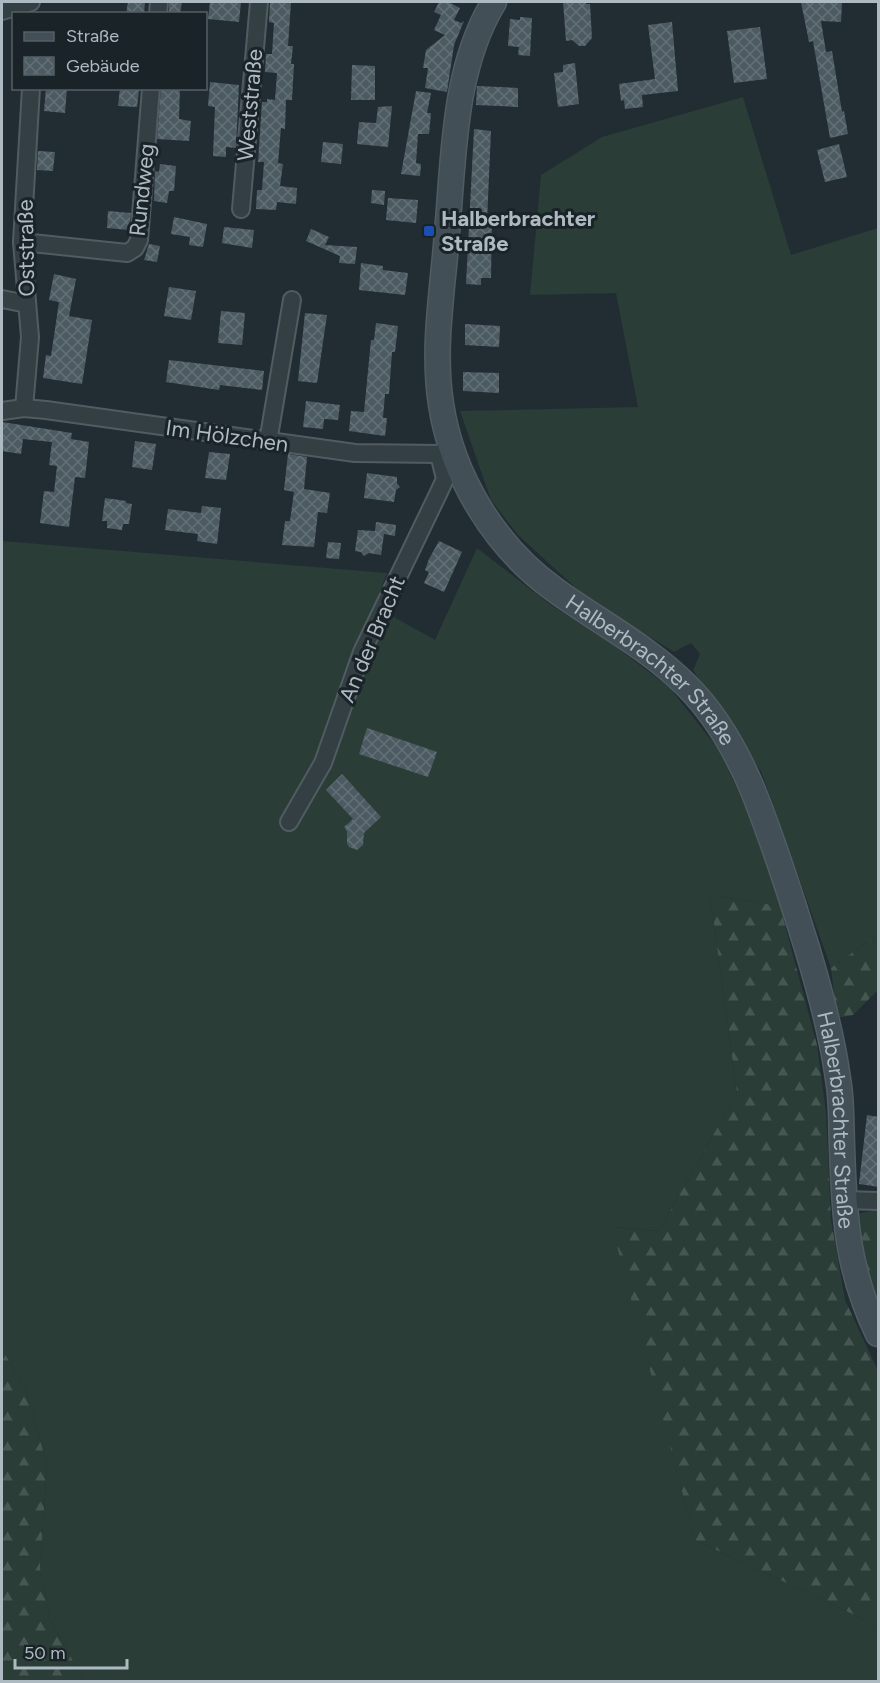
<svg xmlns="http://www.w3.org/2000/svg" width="880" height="1683" viewBox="0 0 880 1683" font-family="Figtree,sans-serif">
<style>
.grass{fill:#2a3d37}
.forest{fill:url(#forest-firs)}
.building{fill:url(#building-cross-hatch)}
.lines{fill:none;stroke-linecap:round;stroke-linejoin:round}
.minor-casing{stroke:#515c62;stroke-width:20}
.secondary-casing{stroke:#515c62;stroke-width:27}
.minor{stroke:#343f44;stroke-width:16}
.secondary{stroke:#424f57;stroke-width:24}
.transit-dot{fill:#1a4fb4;stroke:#1a2328;stroke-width:2}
.labels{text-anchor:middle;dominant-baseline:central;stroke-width:6;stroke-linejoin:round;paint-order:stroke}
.street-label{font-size:22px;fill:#aebac1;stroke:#1a2328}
.poi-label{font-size:22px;font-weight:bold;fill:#aebac1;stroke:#1a2328;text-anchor:start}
</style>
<defs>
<pattern id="forest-firs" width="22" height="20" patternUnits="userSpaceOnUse" patternTransform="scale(1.5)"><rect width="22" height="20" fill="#2a3d37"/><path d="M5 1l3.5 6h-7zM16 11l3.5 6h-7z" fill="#465752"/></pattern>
<pattern id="building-cross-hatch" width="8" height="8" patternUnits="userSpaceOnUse" patternTransform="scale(1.5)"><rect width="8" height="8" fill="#4c5a62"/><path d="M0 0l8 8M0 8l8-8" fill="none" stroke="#637077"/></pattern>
</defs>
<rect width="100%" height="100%" fill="#212d33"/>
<!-- grass -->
<g class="grass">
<path d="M743 97 791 255 878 228V934L831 968 761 771 693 670 700 654 691 643 674 652 586 597 518 535 491 500 460 411 638 407 616 293 530 295 541 175 602 137Z"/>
<path d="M2 541 387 573 374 606 435 640 477 548 551 605 608 641 669 687 719 750 748 812 780 906 710 895 737 1093 659 1231 613 1227 695 1540 878 1626V1681H84L50 1619 40 1567 47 1465 26 1390 2 1349Z"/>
</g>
<!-- forest -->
<g class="forest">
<path d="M710 895 780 906 817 1045 826 1112 831 1220 845 1300 878 1371V1626L695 1540 612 1227 659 1231 737 1093Z"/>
<path d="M878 934V990L853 1015 837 1018 831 968Z"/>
<path d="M878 1210V1305L862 1258 856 1214Z"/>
<path d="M2 1349 26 1390 47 1465 40 1567 50 1619 84 1681H2Z"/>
</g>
<!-- building -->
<g class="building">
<path d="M128 2H145L144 14H126Z"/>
<path d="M169 2H182L180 14H169Z"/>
<path d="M210 2H241L239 22 208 19Z"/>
<path d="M270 2H291L288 46H293L291 64H294L292 100H286L285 129 281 128 278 163 283 164 280 186 297 188 296 204 277 202 276 210 256 209 257 190H262L264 162H258L262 102H267V99L275 100 277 73 265 72 266 54H272L274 23 269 22Z"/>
<path d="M439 2H448L460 8 454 20 461 23 464 21 454 45 447 92 425 88 428 68H423L426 50 445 35 434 30 441 15 434 12Z"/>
<path d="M563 2H586V4H590L592 38 585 46H579L572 40 566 41Z"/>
<path d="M801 2H842L841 22 821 21 826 52 832 51 842 112 844 111 848 134 830 138 813 41 809 42Z"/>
<path d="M520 17 532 18 530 56 518 55 519 47 508 46 510 19 520 20Z"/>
<path d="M672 22 678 91 642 95 643 107 625 109 624 100 621 101 619 84 655 79 648 25Z"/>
<path d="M760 27 767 79 734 83 727 31Z"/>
<path d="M575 63 579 104 558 107 554 73 563 72V65Z"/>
<path d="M352 65 375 66V100H351Z"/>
<path d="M210 82 239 85 236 148 226 147V157L213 156 215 107 208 106Z"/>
<path d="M477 86 518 88V107L476 105Z"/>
<path d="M46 88H67L65 113 44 111Z"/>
<path d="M120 88 139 90 137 107 118 106Z"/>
<path d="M161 88H180L179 119 191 121 189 141 157 139Z"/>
<path d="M416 91 431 93 427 113H431L429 134H418L416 163 421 164 420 176 401 174Z"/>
<path d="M392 106 388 147 357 144 359 122 376 123 378 107Z"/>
<path d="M474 129 491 131 487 221 492 222 491 278H481V285L466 284Z"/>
<path d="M323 142 343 144 341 164 321 162Z"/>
<path d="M839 144 847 177 825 182 817 150Z"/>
<path d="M38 151 55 152 53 171 37 170Z"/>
<path d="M160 164 176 166 174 191H169L167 203 154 201 155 171 159 172Z"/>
<path d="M372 190 385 191 384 205 371 203Z"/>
<path d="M388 198 418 200 416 223 386 220Z"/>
<path d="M108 211 131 213 129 230 107 228Z"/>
<path d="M174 217 207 224 203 247 189 245 190 237 171 234Z"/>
<path d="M224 227 254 230 252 248 222 243Z"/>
<path d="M311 229 329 237 325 245 357 247 355 264 339 263 340 256 306 241Z"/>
<path d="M149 244 160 246 157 262 144 260Z"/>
<path d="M361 263 383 266V270L408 273 405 295 359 290Z"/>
<path d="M54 274 76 279 69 316 92 320 82 384 43 378 46 355 51 356 59 302 49 300Z"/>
<path d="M169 287 196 291 191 320 164 316Z"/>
<path d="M221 311 245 313 242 345 218 343Z"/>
<path d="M305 313 327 315 317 383 298 381Z"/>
<path d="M376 323 398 326 395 352H392L389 394H385L383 418H387L385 436 349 431 351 411 364 412 371 340H374Z"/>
<path d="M465 324 500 326 499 347 465 345Z"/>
<path d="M169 360 264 371 262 390 220 385 219 390 166 382Z"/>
<path d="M463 372 499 373V393L463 391Z"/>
<path d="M306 401 340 405 338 420 324 419 323 429 303 427Z"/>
<path d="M2 422 72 433 71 439 89 442 85 478 75 477 69 527 40 523 44 491 54 492 57 466 49 465 52 442 23 439 21 454 2 451Z"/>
<path d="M135 441 156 444 152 470 132 467Z"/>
<path d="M209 452 230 454 226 480 205 478Z"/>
<path d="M288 454 307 457 304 489 330 493 327 513 318 512 314 547 282 545 285 521H290L294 492 284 490Z"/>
<path d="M367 473 397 477V483L400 487 396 490 394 502 364 498Z"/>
<path d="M105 498 126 501V503L132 504 129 524H123L122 530 107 528V521H102Z"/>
<path d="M202 506 221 508 217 544 197 541 198 534 165 530 168 509 201 513Z"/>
<path d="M376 522 396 525 395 536 384 534 381 555 369 553 364 556 361 552 355 551 358 530 375 531Z"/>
<path d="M439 541 462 552 444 592 424 583 429 572 425 570 429 559Z"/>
<path d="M328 542 341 543 339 559 326 558Z"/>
<path d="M367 728 437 752 428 777 359 754Z"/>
<path d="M342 774 381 817 364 833 363 845 357 850 349 847 347 843V831L344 827 353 819 326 790Z"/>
<path d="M867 1115 879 1117V1187L859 1184Z"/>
</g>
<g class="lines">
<defs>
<g id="minor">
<path d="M2 11 31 2"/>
<path d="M158 14 159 2"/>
<path d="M241 209 259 2"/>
<path d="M22 242 127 253 135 248 139 240 151 88"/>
<path d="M2 299 27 304"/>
<path d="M24 408 30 337 22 242 31 88"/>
<path d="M2 411 24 408 46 410 355 453 439 454 451 446"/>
<path d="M268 442 292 300"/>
<path d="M289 822 323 763 362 652 439 492 445 479 439 454"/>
<path d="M844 1200 878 1201"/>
</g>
<g id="secondary">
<path id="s1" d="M494 2C453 69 454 156 447 233 443 289 432 348 441 404 452 477 495 547 555 590 599 622 648 647 687 686 717 716 738 754 754 793 774 844 791 896 807 948 820 991 832 1034 838 1079 842 1101 841 1124 842 1146 844 1216 847 1270 878 1334"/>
</g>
</defs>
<!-- minor casing -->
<use href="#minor" class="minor-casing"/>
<!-- secondary casing -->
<use href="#secondary" class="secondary-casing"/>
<!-- minor -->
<use href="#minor" class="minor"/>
<!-- secondary -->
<use href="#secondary" class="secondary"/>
</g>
<!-- markers -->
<rect class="transit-dot" x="423" y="225" width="12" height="12" rx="3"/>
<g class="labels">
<!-- street labels -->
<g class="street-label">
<text transform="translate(250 105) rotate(-85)">Weststraße</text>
<text transform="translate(142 190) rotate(-84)">Rundweg</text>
<text transform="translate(26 248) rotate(-91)">Oststraße</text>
<text transform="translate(227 436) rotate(8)">Im Hölzchen</text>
<text transform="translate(372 639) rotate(-67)">An der Bracht</text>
<text stroke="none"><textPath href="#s1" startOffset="759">Halberbrachter Straße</textPath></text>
<text stroke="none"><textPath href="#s1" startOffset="1263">Halberbrachter Straße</textPath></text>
</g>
<!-- poi labels -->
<g class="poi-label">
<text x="441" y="218">Halberbrachter<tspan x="441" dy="25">Straße</tspan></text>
</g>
</g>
<!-- border -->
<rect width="880" height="1683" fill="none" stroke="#aebac1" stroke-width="6"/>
<!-- legend -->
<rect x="12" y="12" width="195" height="78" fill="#1a2328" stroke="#555f65" stroke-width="1.5"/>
<rect x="24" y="32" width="30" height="9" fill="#424f57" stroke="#555f65" stroke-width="1.5"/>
<text x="66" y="42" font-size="18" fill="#aebac1">Straße</text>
<rect x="24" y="57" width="30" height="18" fill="url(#building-cross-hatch)" stroke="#555f65" stroke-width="1.5"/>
<text x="66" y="72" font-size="18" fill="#aebac1">Gebäude</text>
<!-- scale -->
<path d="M15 1659v9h112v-9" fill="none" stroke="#aebac1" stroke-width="3"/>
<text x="24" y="1659" font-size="18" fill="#aebac1" stroke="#1a2328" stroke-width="4.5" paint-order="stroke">50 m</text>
</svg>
